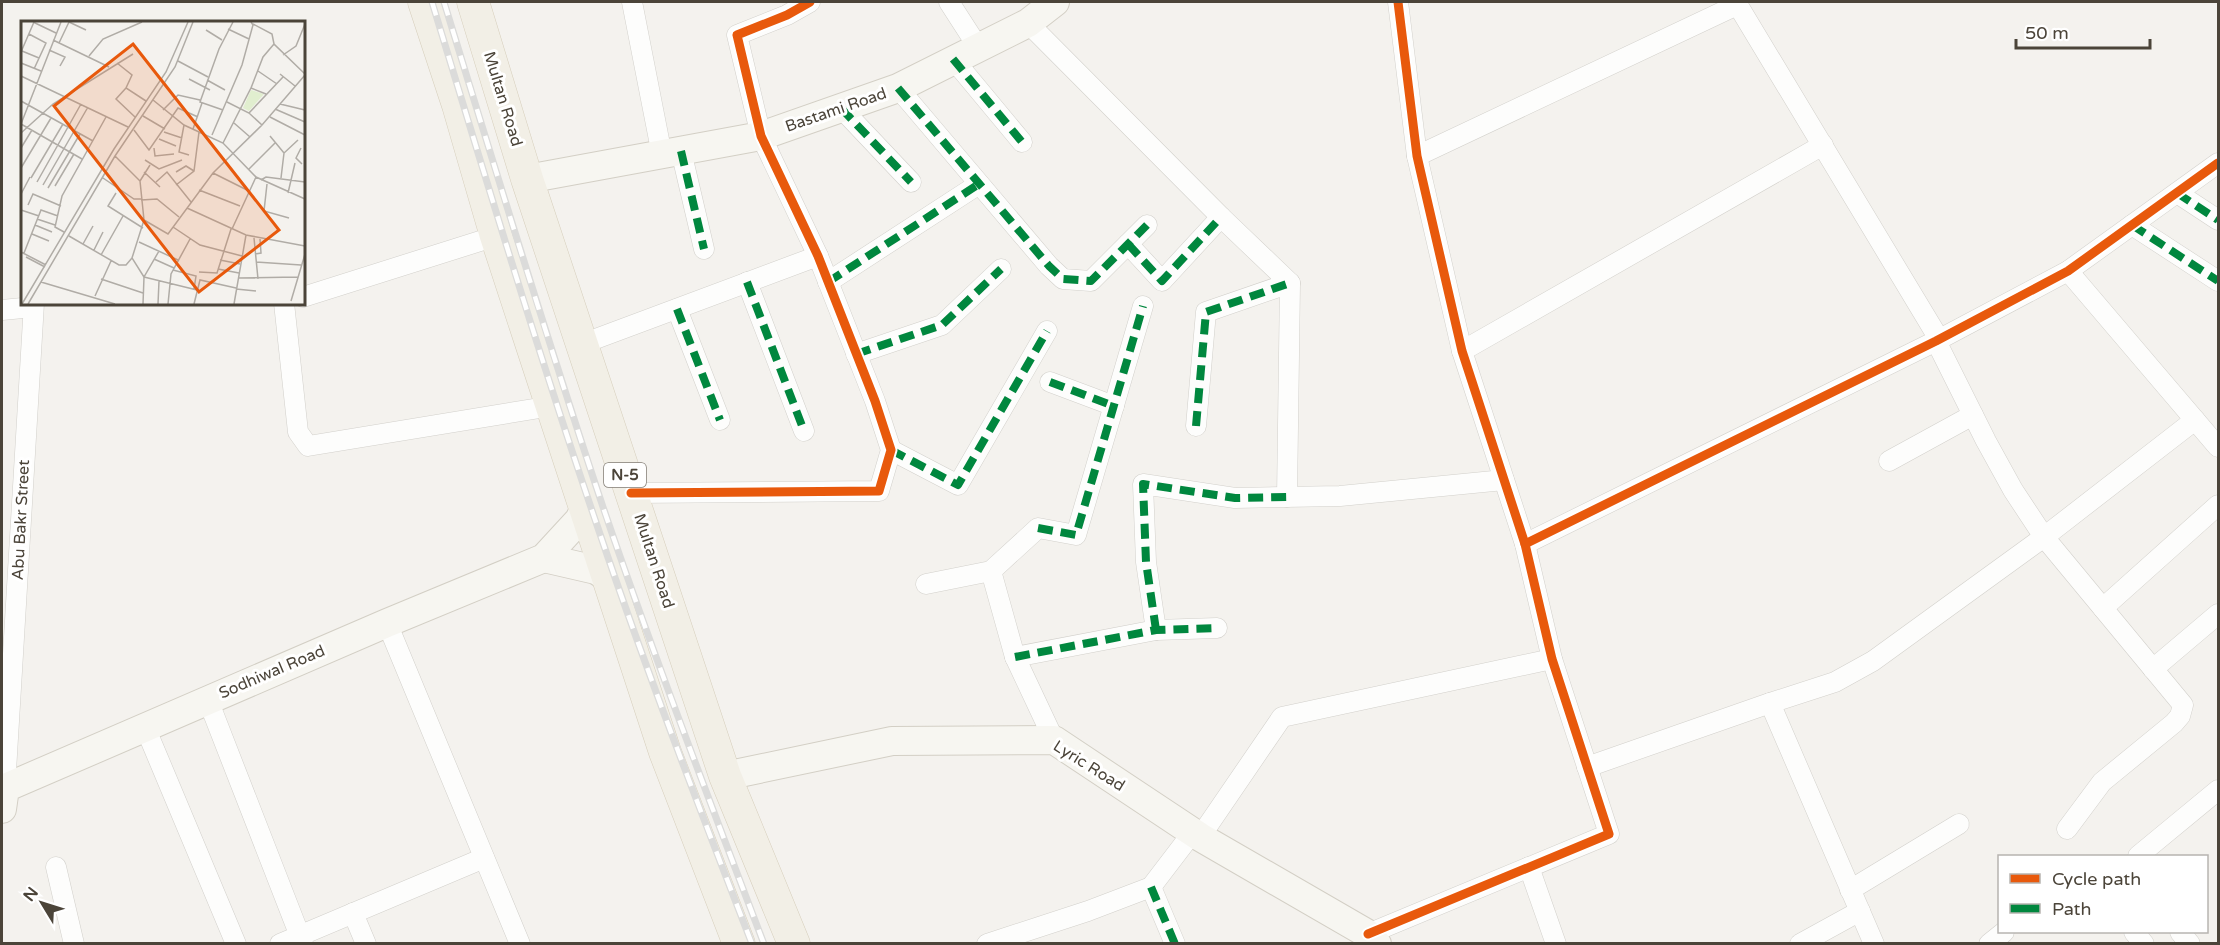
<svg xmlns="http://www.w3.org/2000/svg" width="2220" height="945" viewBox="0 0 2220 945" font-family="'Varela Round',sans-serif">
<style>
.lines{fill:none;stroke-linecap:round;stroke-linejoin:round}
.street-casing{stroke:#d2d0cb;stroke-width:21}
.secondary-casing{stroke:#d3cfc5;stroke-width:30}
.primary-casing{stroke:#d6cebb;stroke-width:33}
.street{stroke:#fdfdfc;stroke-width:20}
.secondary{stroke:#f7f6f1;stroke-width:28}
.primary{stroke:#f2efe6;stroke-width:32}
.rail-casing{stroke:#dbdbda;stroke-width:7}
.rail{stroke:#fff;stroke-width:4.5;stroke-dasharray:14;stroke-linecap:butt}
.quiet{stroke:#00873e;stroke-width:8;stroke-dasharray:15 8;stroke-linecap:butt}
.cycleway-casing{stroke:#fff;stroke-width:13}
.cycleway{stroke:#e8590c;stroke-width:9}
.labels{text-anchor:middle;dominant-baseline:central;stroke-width:6;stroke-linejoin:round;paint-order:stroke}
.shield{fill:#fff;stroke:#817c74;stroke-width:1.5}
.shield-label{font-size:15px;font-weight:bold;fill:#4b4439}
.street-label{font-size:16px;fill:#4b4439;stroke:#fff}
.inset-road{fill:none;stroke:#b0aca6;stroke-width:1.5}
.view{fill:#e8590c;fill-opacity:0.15;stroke:#e8590c;stroke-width:3}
.inset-edge{fill:none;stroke:#4b4439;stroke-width:3}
</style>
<rect width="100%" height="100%" fill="#f4f2ee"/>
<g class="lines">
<defs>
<g id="street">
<path d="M632 2 662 155"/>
<path d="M949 2 978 47"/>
<path d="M1736 2 1939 339"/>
<path d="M1028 23 1221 217 1290 283 1287 497"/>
<path d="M953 59 1022 142"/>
<path d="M898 88 1049 266 1063 279 1091 281 1147 225"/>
<path d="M841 108 911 182"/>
<path d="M681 151 704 249"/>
<path d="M1417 156 1737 5"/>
<path d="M2177 193 2218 220"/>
<path d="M2132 225 2218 281"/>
<path d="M1128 244 1162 281 1221 217"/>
<path d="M2068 271 2218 447"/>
<path d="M747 282 804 431"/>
<path d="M828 282 979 184"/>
<path d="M303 297 496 236"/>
<path d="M284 303 298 432 308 446 552 406"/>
<path d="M677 309 720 420"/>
<path d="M2 310 33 307"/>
<path d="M1936 341 1986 441 2013 490 2044 537 2183 705 2180 716 2174 723 2102 782 2067 829"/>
<path d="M582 344 818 256"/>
<path d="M1462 351 1823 145"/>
<path d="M856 354 942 325 1001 269"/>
<path d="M1050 382 1114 406"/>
<path d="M1196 426 1206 312 1290 283"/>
<path d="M891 450 958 485 1047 331"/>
<path d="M1889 461 1973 415"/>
<path d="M631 493 879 491 891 450 875 401 818 256 761 136 737 35 787 15 810 2"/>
<path d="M1525 544 1936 341 2068 271 2218 163"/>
<path d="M991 571 1015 657 1054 740"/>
<path d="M926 584 991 571 1038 528 1076 535 1143 306"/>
<path d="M2103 608 2218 505"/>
<path d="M387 623 520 944"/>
<path d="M1156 630 1146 562 1143 484 1235 498 1340 496 1504 480"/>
<path d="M1015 657 1156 630 1217 628"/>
<path d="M2153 669 2218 614"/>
<path d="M208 700 303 944"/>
<path d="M1770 703 1874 944"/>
<path d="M145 727 236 944"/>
<path d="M1587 767 1770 703 1835 682 1873 661 2044 537 2195 420"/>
<path d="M2 790 5 788 34 303"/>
<path d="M1200 837 1282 717 1552 659"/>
<path d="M2138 856 2218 790"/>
<path d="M56 867 74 944"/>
<path d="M1529 867 1556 944"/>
<path d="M1151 887 1175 944"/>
<path d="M1850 890 1959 824"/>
<path d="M353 913 366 944"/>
<path d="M2134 932 2144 944"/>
<path d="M2180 932 2190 944"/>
<path d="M1368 934 1609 834 1552 659 1525 544 1462 351 1417 156 1398 2"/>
<path d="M280 944 484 858"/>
<path d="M987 944 1088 911 1151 887 1193 832"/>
<path d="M1800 944 1860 911"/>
<path d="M1989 944 2004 932"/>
</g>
<g id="secondary">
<path d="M527 179 761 136 898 88 1028 23 1055 2"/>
<path d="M544 558 596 570 607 577"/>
<path d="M725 776 892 741 1054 740 1200 837 1368 934 1377 944"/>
<path d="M2 809 5 788 387 623 544 558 579 520 585 508"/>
</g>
<g id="primary">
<path d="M424 2 458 105 496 236 665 752 739 944"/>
<path d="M473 2 527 179 725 776 794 944"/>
</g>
</defs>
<!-- street casing -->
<use href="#street" class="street-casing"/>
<!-- secondary casing -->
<use href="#secondary" class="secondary-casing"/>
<!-- primary casing -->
<use href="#primary" class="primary-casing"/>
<!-- street -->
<use href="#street" class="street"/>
<!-- secondary -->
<use href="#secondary" class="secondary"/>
<!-- primary -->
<use href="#primary" class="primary"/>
<defs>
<g id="rail">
<path d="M432 2C486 179 539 356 599 531 646 670 699 807 752 944"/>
<path d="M444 2C496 171 547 340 603 507 653 654 709 799 764 944"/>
</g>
</defs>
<!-- rail casing -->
<use href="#rail" class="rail-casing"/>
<!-- rail -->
<use href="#rail" class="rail"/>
<!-- quiet -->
<g class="quiet">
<path d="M953 59 1022 142"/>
<path d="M898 88 1049 266 1063 279 1091 281 1147 225"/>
<path d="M841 108 911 182"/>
<path d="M681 151 704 249"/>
<path d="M2177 193 2218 220"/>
<path d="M2132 225 2218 281"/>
<path d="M1128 244 1162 281 1221 217"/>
<path d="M747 282 804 431"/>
<path d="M828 282 979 184"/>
<path d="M677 309 720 420"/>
<path d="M856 354 942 325 1001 269"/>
<path d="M1050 382 1114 406"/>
<path d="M1196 426 1206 312 1290 283"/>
<path d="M891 450 958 485 1047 331"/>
<path d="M1038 528 1076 535 1143 306"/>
<path d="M1156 630 1146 562 1143 484 1235 498 1287 497"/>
<path d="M1015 657 1156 630 1217 628"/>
<path d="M1151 887 1175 944"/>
</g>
<defs>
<g id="cycleway">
<path d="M631 493 879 491 891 450 875 401 818 256 761 136 737 35 787 15 810 2"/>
<path d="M1525 544 1936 341 2068 271 2218 163"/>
<path d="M1368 934 1609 834 1552 659 1525 544 1462 351 1417 156 1398 2"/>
</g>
</defs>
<!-- cycleway casing -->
<use href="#cycleway" class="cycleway-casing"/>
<!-- cycleway -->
<use href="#cycleway" class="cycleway"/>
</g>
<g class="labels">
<!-- shield labels -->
<rect class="shield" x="604" y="463" width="42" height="24" rx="4.5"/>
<g class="shield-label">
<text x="625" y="475">N-5</text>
</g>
<!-- street labels -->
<g class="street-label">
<text transform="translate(503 99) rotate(73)">Multan Road</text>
<text transform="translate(836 110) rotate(-19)">Bastami Road</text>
<text transform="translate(21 520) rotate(-87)">Abu Bakr Street</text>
<text transform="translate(654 561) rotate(72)">Multan Road</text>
<text transform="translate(272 672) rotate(-23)">Sodhiwal Road</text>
<text transform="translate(1089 766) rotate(32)">Lyric Road</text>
</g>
</g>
<!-- overview -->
<g transform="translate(21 21)">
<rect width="284" height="284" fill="#f4f2ee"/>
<path d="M230 69 243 73 228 90 222 87Z" fill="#e1eecf"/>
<path class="inset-road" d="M12 1 35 12M48 1 65 9M232 3 251 13 253 23 284 53M207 8 228 18M185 9 201 19M8 13 25 22 13 48M32 19 88 46M38 22 48 1M28 29 44 36 39 45M1 30 18 37M0 31 13 1M262 34 275 25 284 3M68 35 82 18 121 1M157 40 187 56M0 42 20 50M96 42 111 54 105 67 125 80M237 50 256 63M259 53 274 65M0 55 107 106M168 58 189 69M186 59 204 69M105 67 95 78 114 96M230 67 242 36 253 23M132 79 163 104 202 122 235 156 284 178M0 80 72 120M206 81 228 92 241 104M259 83 284 89M254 88 284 101M142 89 157 74 179 79M202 89 179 81 198 28 212 1M228 92 262 56M122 95 144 108M249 96 284 114M213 102 229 116M0 103 40 1M0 103 61 138M163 104 158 131 168 134M172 108 181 82M113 109 128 129 157 87 177 96M143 111 161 117M0 112 32 83 112 33M191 114 221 44 232 4 230 1M249 115 263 132M138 118 155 125M202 122 230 67 245 73M0 127 11 109M133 127 134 135 153 133M280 127 275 137 281 143M94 135 119 160 123 199 111 237 123 256 122 283M124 139 138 148 161 139M0 147 30 97M228 148 254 122M123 151 139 166M155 151 165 145 173 150M192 152 226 169M10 157 42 103M82 157 113 178H120M260 157 263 132 277 119M240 159 245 156 284 161M119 160 129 144M16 161 60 83M135 161 146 151 170 181M246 163 243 190 268 197M22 164 67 86M155 164 173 150 178 111M34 165 53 133M27 167 59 113M178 169 219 185M95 172 87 185 122 207M267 172 274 142M0 173 9 156M120 179 136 178 158 196M7 184 12 173 40 185M166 187 225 214 284 225M0 189 18 195M16 198 34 204M123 199 147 213 192 152 241 104 284 54M14 204 31 211M152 206 179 224 221 235M211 208 235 156M43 211 34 206 41 175 85 96M11 213 28 220M48 215 98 244H105L111 237M233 217 237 258M118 221 157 239M62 223 72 205M73 229 82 211M138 230 123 256 176 269M0 231 25 244M3 232 20 189 37 195M234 233 240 232 239 218M80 234 102 195M5 236 24 246M133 238 153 247M199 239 219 243M235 241 280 244M197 248 218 252M152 249 175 255 173 268M178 251 196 252 210 208M217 257 277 256M80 258 122 272M20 261 94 283M215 268 235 270M74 275 90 240M270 280 284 233M1 283 93 128 145 51 167 1M7 283 94 135 154 46 172 1M137 283 138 260M147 283 150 253 169 218M173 283 179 259 215 267M213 283 225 214"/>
<path class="view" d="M112 23 258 209 178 271 33 85Z"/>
<rect width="284" height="284" class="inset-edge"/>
</g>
<!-- border -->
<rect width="2220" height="945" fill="none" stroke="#4b4439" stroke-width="6"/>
<!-- legend -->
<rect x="1998" y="855" width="210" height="78" fill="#ffffff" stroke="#b7b4b0" stroke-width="1.5"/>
<rect x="2010" y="874" width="30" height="9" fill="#e8590c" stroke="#b7b4b0" stroke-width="1.5"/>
<text x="2052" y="885" font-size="18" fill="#4b4439">Cycle path</text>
<rect x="2010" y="904" width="30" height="9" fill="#00873e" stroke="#b7b4b0" stroke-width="1.5"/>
<text x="2052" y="915" font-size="18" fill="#4b4439">Path</text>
<!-- north arrow -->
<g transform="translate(42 903) rotate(308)" stroke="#ffffff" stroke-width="4.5" paint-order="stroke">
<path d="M0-4.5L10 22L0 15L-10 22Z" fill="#4b4439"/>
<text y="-9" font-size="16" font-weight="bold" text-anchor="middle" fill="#4b4439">N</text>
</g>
<!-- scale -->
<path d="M2016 39v9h134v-9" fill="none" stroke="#4b4439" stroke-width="3"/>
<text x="2025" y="39" font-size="18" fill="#4b4439" stroke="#ffffff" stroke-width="4.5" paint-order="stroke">50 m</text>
</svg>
